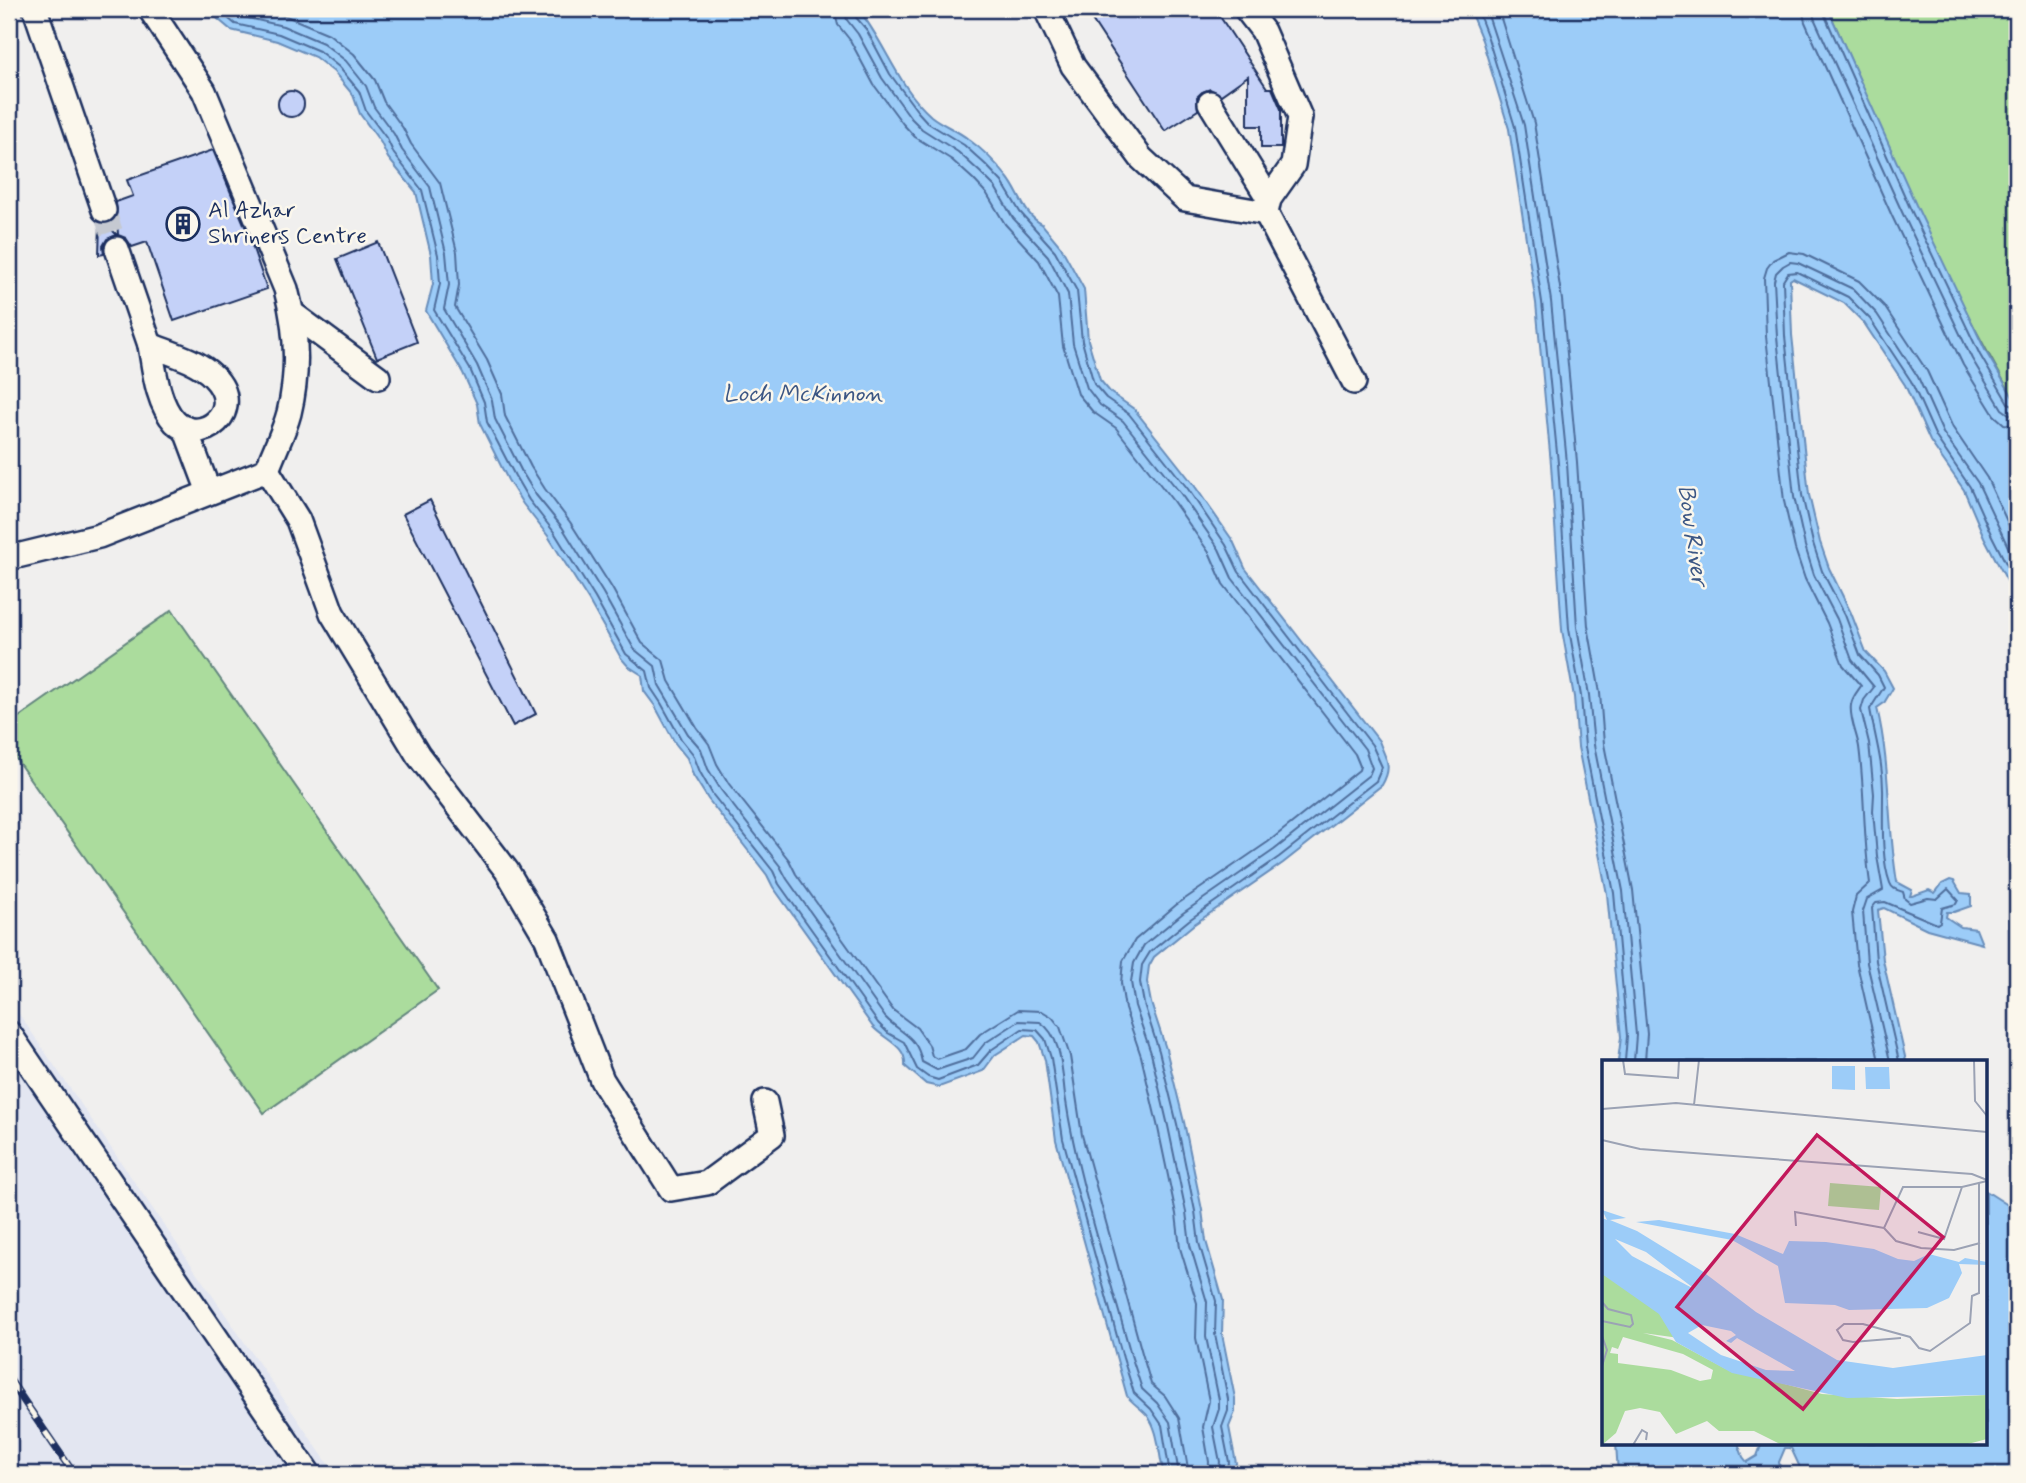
<svg xmlns="http://www.w3.org/2000/svg" width="2026" height="1483" viewBox="0 0 2026 1483" font-family="Mynerve,sans-serif">
<style>
.built{fill:#e3e6f1}
.green{fill:#abdc9d;stroke:#63867e;stroke-width:2}
.water{fill:#9cccf8;stroke:#688dba;stroke-width:2}
.lines{fill:none;stroke-linecap:round;stroke-linejoin:round}
.shore{stroke:#4f6e9c;stroke-width:2}
.building{fill:#c4d1f8;stroke:#1b2f5e;stroke-width:2}
.minor-tunnel{stroke:#c5c9d1;stroke-width:23;stroke-dasharray:23 11;stroke-linecap:butt}
.minor-casing{stroke:#1b2f5e;stroke-width:28}
.minor{stroke:#fbf7ec;stroke-width:23}
.rail-casing{stroke:#1b2f5e;stroke-width:8}
.rail{stroke:#fbf7ec;stroke-width:5;stroke-dasharray:16;stroke-linecap:butt}
.labels{text-anchor:middle;dominant-baseline:central;stroke-width:5;stroke-linejoin:round;paint-order:stroke}
.poi-label{font-size:23px;fill:#1b2f5e;stroke:#fbf7ec;text-anchor:start}
.water-label{font-size:24px;font-style:italic;fill:#3b5684;stroke:#fbf7ec}
.inset-road{fill:none;stroke:#9ba2b4;stroke-width:2}
.view{fill:#c2185b;fill-opacity:0.15;stroke:#c2185b;stroke-width:3.5}
.inset-edge{fill:none;stroke:#1b2f5e;stroke-width:3.5}
</style>
<rect width="100%" height="100%" fill="#f0efee"/>
<filter id="ink" filterUnits="userSpaceOnUse"><feTurbulence type="fractalNoise" baseFrequency=".0143" numOctaves="2"/><feDisplacementMap in="SourceGraphic" scale="14" xChannelSelector="R" yChannelSelector="G"/><feConvolveMatrix kernelMatrix="1 2 1 2 8 2 1 2 1" color-interpolation-filters="sRGB"/></filter>
<g filter="url(#ink)">
<!-- built -->
<path class="built" d="M9 998 19 1014 335 1474H9Z"/>
<!-- green -->
<g class="green">
<path d="M1828 9H2017V404C1943 279 1887 142 1828 9Z"/>
<path d="M172 610 438 990 264 1113 9 749V724Z"/>
</g>
<!-- water -->
<g class="water">
<path d="M206 9H858C885 42 898 87 931 116 942 125 957 130 968 139 982 149 996 163 1007 177 1019 191 1024 216 1042 224L1061 247 1084 289 1088 340 1100 380 1111 393 1134 409 1194 485 1233 541 1245 568 1379 741C1386 760 1393 766 1382 785L1283 863 1193 925 1154 957 1149 966 1147 982 1151 1003 1166 1049 1184 1122 1202 1210 1206 1241 1223 1300 1222 1334 1235 1398V1412L1229 1427 1236 1463 1233 1474H1164C1158 1454 1160 1432 1147 1415 1141 1408 1133 1404 1127 1396L1056 1140 1045 1060 1039 1042 1034 1036 1026 1035 995 1055 983 1071 939 1087 926 1084 905 1066C907 1046 885 1040 873 1027L773 887 767 875 708 799 693 775 687 758 675 743 655 706 644 691 642 675 628 666 621 658 589 601 548 536 523 504 508 480 480 424 477 404 463 373 426 311 433 284 431 255 416 192 388 158 381 143 360 114 353 95 334 72 315 57 277 41 231 30Z"/>
<path d="M1469 9H1828L1916 205 1986 352 2017 404V600L1984 537 1964 490 1930 441 1905 385 1864 323 1844 303 1793 278 1790 280 1792 335 1809 495 1820 542 1829 568 1851 613 1866 652 1884 671 1893 688 1884 703 1877 708C1891 767 1887 823 1897 882L1912 890 1910 896H1912L1929 890 1935 893 1942 884 1950 880 1954 881 1961 893 1971 894V906L1954 912H1947L1946 917 1961 927 1976 929 1982 944 1927 929 1884 908 1878 910 1883 960 1906 1061H1618L1621 1037 1607 894 1578 747 1574 697 1562 630 1551 464 1536 303 1509 129 1482 40Z"/>
<path d="M1986 1191 2017 1211V1474H1803L1791 1448H1785L1779 1462 1781 1474H1618L1616 1443H1738L1743 1457 1747 1462 1757 1456 1762 1443H1986Z"/>
</g>
<g class="lines">
<!-- shore -->
<g class="shore">
<path d="M217 9 235 24 279 34 319 51 339 67 359 91 366 111 387 139 394 154 422 190 438 255 440 284 434 310 470 369 484 402 487 422 515 476 529 500 554 532 595 598 626 654 647 671 651 688 661 703 681 739 693 754 700 772 713 795 773 871 779 884 878 1023 888 1033 904 1042 917 1069 928 1077 938 1080 978 1065 991 1050 1022 1029 1037 1030 1045 1039 1051 1058 1063 1139 1123 1358 1134 1393 1151 1409 1162 1425 1170 1474"/>
<path d="M230 9 239 16 283 26 323 43 346 61 366 86 374 107 394 134 402 150 430 187 446 253 449 285 444 309 477 365 492 400 495 419 522 472 536 495 562 527 603 593 634 649 655 666 659 685 688 734 701 749 708 769 721 790 780 866 787 879 885 1017C901 1034 917 1035 922 1062L937 1070 973 1058 985 1043 1019 1021 1040 1022C1062 1036 1062 1071 1065 1095 1078 1183 1108 1270 1131 1355L1142 1389 1157 1403 1170 1422 1179 1474"/>
<path d="M255 9 286 16 329 34 354 54 375 80 384 102 403 128 411 144 440 183 457 252 459 285 455 307 487 360 502 394 505 416 531 467 545 489 570 522 612 588 642 643 663 660 669 681 697 728 709 744 717 764 729 784 789 860 796 874 893 1010 917 1028 929 1045 932 1056 937 1059 966 1049 980 1034 1018 1010 1042 1011 1052 1017 1060 1027 1070 1056 1082 1135 1142 1353 1151 1384 1165 1396 1179 1418 1189 1474"/>
<path d="M834 9 838 25 850 40 874 85 903 124 915 137 952 160 973 179 987 194 1005 224 1039 261 1058 297 1063 346 1078 394 1093 412 1116 428 1173 501 1210 554 1223 584 1355 754 1360 766 1359 770 1268 842 1176 905 1135 940 1123 961 1121 983 1125 1009 1141 1056 1158 1128 1176 1214 1180 1248 1197 1303 1196 1338 1209 1401 1203 1427 1209 1462 1208 1474"/>
<path d="M844 9 847 20 858 34 882 78 911 118 922 129 958 152 980 172 995 187 1013 218 1048 256 1068 294 1073 344 1087 388 1100 405 1123 421 1181 494 1219 549 1232 578 1365 749 1372 768 1369 775 1274 850 1183 913 1144 945 1134 963 1131 982 1135 1006 1151 1053 1168 1126 1186 1212 1190 1245 1207 1302 1206 1337 1219 1400V1409L1213 1427 1220 1462 1218 1474"/>
<path d="M853 9 854 15 866 29 890 74 918 112 928 123 964 145 986 165 1002 182 1020 212 1055 251 1077 291 1082 341 1094 384 1106 398 1129 414 1188 489 1226 545 1239 572 1372 745 1382 767 1376 781 1279 857 1189 920 1150 952 1142 965 1140 982 1144 1004 1159 1051 1177 1124 1195 1211 1199 1243 1216 1301 1215 1334 1228 1399V1411L1222 1427 1229 1462 1227 1474"/>
<path d="M1477 9 1488 38 1515 127 1542 302 1558 463 1569 629 1581 696 1585 747 1614 893 1627 1036 1625 1061"/>
<path d="M1486 9 1524 125 1551 301 1567 463 1577 627 1589 695 1594 745 1623 891 1636 1035 1634 1061"/>
<path d="M1498 9 1534 123 1562 300 1577 462 1588 626 1600 693 1604 744 1633 890 1647 1034 1645 1061"/>
<path d="M1802 9 1805 22 1892 216 1963 365 1994 415 2004 424 2017 426"/>
<path d="M1813 9 1814 18 1902 212 1972 359 2002 409 2009 414 2017 415"/>
<path d="M1822 9 1910 208 1980 355 2008 403 2017 406"/>
<path d="M1879 1061 1857 964 1852 912 1856 896 1870 883C1863 837 1865 792 1859 747 1857 734 1849 718 1851 705 1852 697 1857 692 1861 686L1843 665 1827 623 1805 579 1795 549 1784 501 1766 336 1764 278 1767 268 1773 260 1789 252 1804 254 1859 281 1884 306 1927 371 1953 428 1987 478 2017 543"/>
<path d="M1890 1061 1867 963 1863 911 1867 899 1883 890 1877 856 1873 811 1874 794 1869 743 1861 710 1864 700 1874 687 1852 660 1837 619 1814 575 1805 546 1794 497 1777 337 1774 281 1776 273 1783 266 1790 262 1798 263 1853 289 1877 314 1918 377 1943 433 1978 483 2017 566"/>
<path d="M1899 1061 1876 961 1872 908 1876 903 1885 902 1937 924 1940 922 1942 908 1956 904 1958 900 1948 889 1937 899 1928 898 1910 903 1905 899 1903 892C1897 890 1892 889 1890 883 1881 859 1883 821 1883 796 1884 766 1875 737 1870 709L1884 687 1878 675 1860 655 1845 615 1822 571 1813 543 1802 495 1785 336 1783 281 1788 273 1797 272 1848 297 1870 319 1911 381 1936 437 1970 487 1991 534 2017 585"/>
</g>
</g>
<!-- building -->
<g class="building">
<path d="M1085 9H1215L1267 88H1272L1281 109V148H1261V126H1248V76L1221 95 1210 89 1202 92 1197 97 1198 110 1165 131Z"/>
<circle cx="291" cy="104" r="13"/>
<path d="M213 150 247 231 267 289 174 321 147 242 132 247 126 238 118 235 116 202 133 196 127 180Z"/>
<path d="M100 223 106 224 117 235 107 239 103 246 104 254 99 255Z"/>
<path d="M378 242 417 342 377 358 337 259Z"/>
<path d="M430 500 536 714 513 726 403 514Z"/>
</g>
<g class="lines">
<!-- minor-tunnel -->
<path class="minor-tunnel" d="M104 210 117 249"/>
<defs>
<g id="minor">
<path d="M35 9 104 210"/>
<path d="M1046 9 1073 66 1141 158 1185 199 1266 213 1269 199 1293 165 1300 117 1263 31 1246 9"/>
<path d="M1210 103 1269 199"/>
<path d="M1266 213 1354 382"/>
<path d="M117 249 150 345"/>
<path d="M293 314 378 377"/>
<path d="M150 345C170 353 197 360 213 376 248 411 200 447 175 422 157 403 154 368 150 345Z"/>
<path d="M185 428 209 492"/>
<path d="M267 470 298 520 332 613 418 755 507 871 547 939 602 1080 671 1189 707 1183 772 1135 765 1102"/>
<path d="M9 558 99 536 267 470C274 451 284 432 289 413 299 372 297 330 286 289L204 91 150 9"/>
<path d="M9 1033 309 1474"/>
</g>
</defs>
<!-- minor casing -->
<use href="#minor" class="minor-casing"/>
<!-- minor -->
<use href="#minor" class="minor"/>
<defs>
<path id="rail" d="M9 1379 74 1474"/>
</defs>
<!-- rail casing -->
<use href="#rail" class="rail-casing"/>
<!-- rail -->
<use href="#rail" class="rail"/>
</g>
</g>
<!-- icons -->
<defs>
<symbol id="building-ring" viewBox="-11 -11 22 22"><circle r="9.5" fill="#fbf7ec" stroke="#1b2f5e" stroke-width="1.5"/><path d="M-4-6H4V6H1V3H-1V6H-4ZM-2.5-4.3h1.7v1.8h-1.7ZM.8-4.3h1.7v1.8H.8ZM-2.5-1h1.7V.8h-1.7ZM.8-1h1.7V.8H.8Z" fill="#1b2f5e"/></symbol>
</defs>
<g fill-rule="evenodd">
<use href="#building-ring" x="164" y="205" width="38" height="38"/>
</g>
<g class="labels">
<!-- poi labels -->
<g class="poi-label">
<text x="208" y="211">Al Azhar<tspan x="208" dy="26">Shriners Centre</tspan></text>
</g>
<!-- water labels -->
<g class="water-label">
<text x="803" y="394">Loch McKinnon</text>
<text transform="translate(1692 535) rotate(82)">Bow River</text>
</g>
</g>
<!-- overview -->
<g transform="translate(1602 1060)">
<rect width="385" height="385" fill="#f0efee"/>
<path d="M228 123 279 127 277 150 226 146ZM0 212 34 230 66 260 77 278 41 273 70 280 122 308 220 334 295 339 385 335V379L362 385H180L152 371H117L105 361 74 374 58 352 38 348 23 351 14 373 0 385ZM21 277 81 294 111 310 109 319 98 321 69 310 16 303V294L8 293 10 287 16 289Z" fill="#abdc9d" fill-rule="evenodd"/>
<path d="M230 6H253V30L230 29ZM263 7H287L288 29H264ZM0 150 24 158 8 160 35 171 100 211 154 252 235 300 291 308 385 295V335L245 338 130 313 74 282 57 254 0 214V158L5 160ZM13 179 44 192 94 230 30 196ZM100 265 129 271 134 275 124 281 129 283 135 278 193 311 164 310 119 295 86 273ZM57 160 133 174 181 194 187 181 224 182 272 189 296 199 312 201 327 194 357 202 363 198 385 202V205L357 204 360 213 347 238 325 248 247 250 233 245 183 243 176 206 130 180 34 162Z" fill="#9cccf8" fill-rule="evenodd"/>
<path class="inset-road" d="M21 0 23 14 76 18 77 0M372 0 373 41 385 56M92 45 97 0M0 49 74 43 385 72M0 80 38 89 370 114 385 120M194 166 193 152 282 168M316 172 342 179 360 127M378 183 352 190 319 188 294 181 282 168 301 127H360L385 121M0 242 6 249 29 255 31 264 28 267 0 261M0 276 5 290 0 306M299 278 251 282 241 280 235 270 242 264H261L308 277 317 288 328 291 368 263 370 236 377 233V123M31 385 40 370 45 373 44 380"/>
<path class="view" d="M215 75 341 177 201 349 75 247Z"/>
<rect width="385" height="385" class="inset-edge"/>
</g>
<!-- margin -->
<rect width="2026" height="1483" fill="none" stroke="#fbf7ec" stroke-width="35"/>
<rect x="18" y="18" width="1991" height="1448" fill="none" stroke="#1b2f5e" stroke-width="2.5" filter="url(#ink)"/>
</svg>
